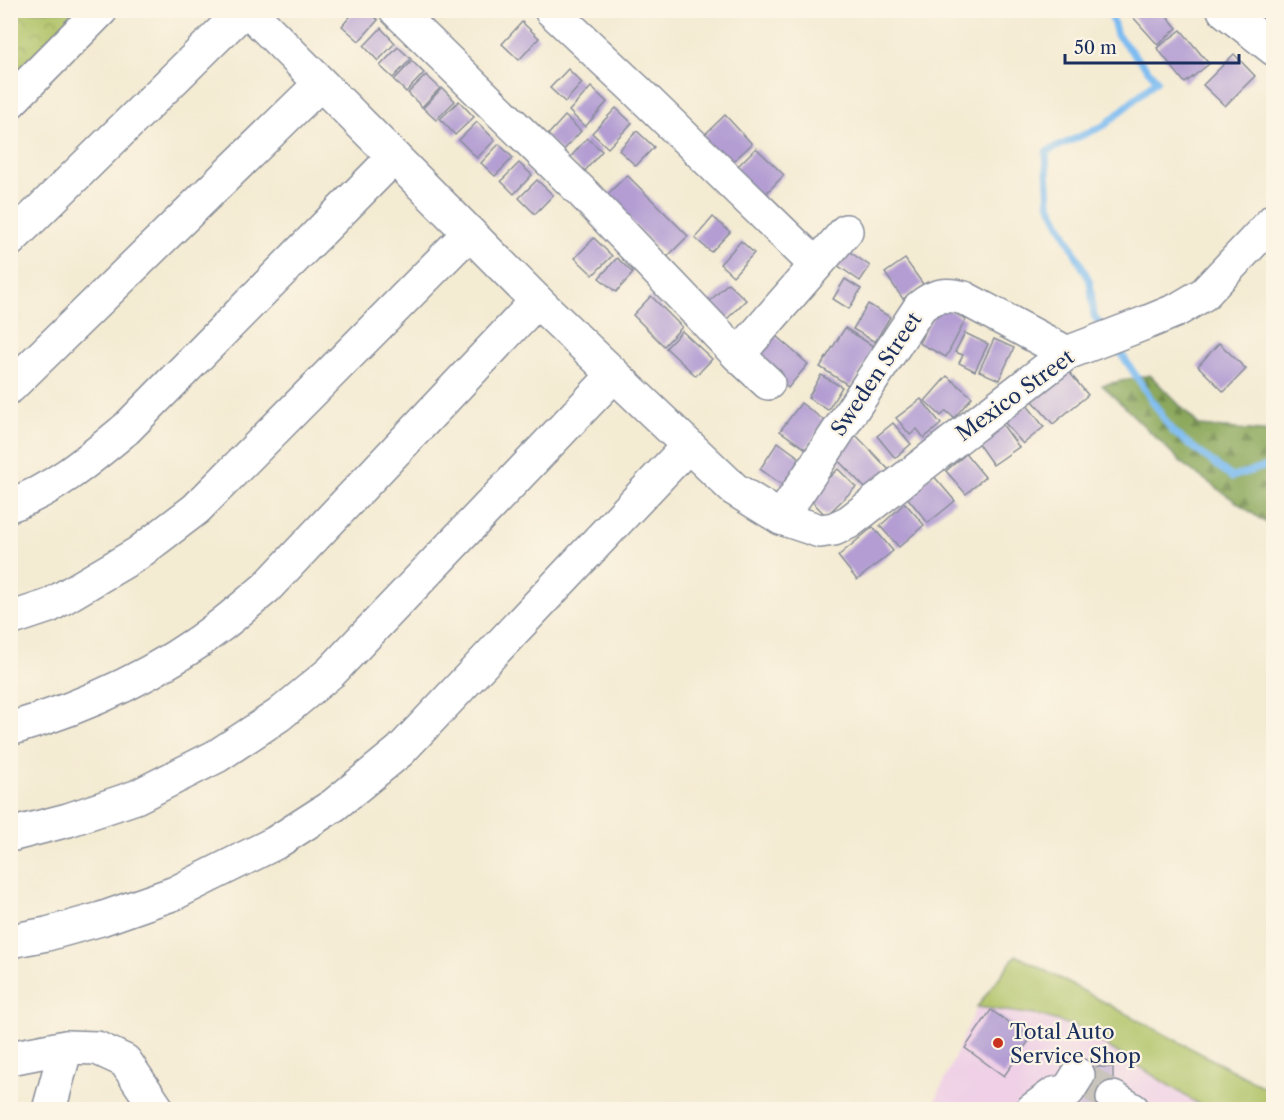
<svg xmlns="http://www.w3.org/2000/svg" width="1284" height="1120" viewBox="0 0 1284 1120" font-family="'Libre Caslon Text',serif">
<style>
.built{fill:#efd0e6}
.green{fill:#afc266;stroke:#657862;stroke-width:1.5}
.forest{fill:url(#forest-firs);stroke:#536c5c;stroke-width:1.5}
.park{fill:url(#park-crowns);stroke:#657862;stroke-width:1.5}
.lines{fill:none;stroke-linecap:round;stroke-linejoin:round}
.stream{stroke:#7dbcf1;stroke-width:7}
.building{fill:#b39dd3}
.minor-tunnel{stroke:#c9c5bc;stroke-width:33;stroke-dasharray:33 16;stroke-linecap:butt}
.minor-casing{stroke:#888d98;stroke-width:36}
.minor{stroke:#fff;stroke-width:33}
.poi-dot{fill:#c8321e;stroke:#fcf5e5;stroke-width:2}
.labels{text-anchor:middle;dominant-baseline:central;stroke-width:4.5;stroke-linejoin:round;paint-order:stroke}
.street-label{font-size:21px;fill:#1b2f5e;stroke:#fcf5e5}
.poi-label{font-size:21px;fill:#1b2f5e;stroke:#fcf5e5;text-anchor:start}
</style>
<defs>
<pattern id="forest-firs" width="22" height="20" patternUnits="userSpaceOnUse" patternTransform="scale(1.5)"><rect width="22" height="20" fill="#8ba85b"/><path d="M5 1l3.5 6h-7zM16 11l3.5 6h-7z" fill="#71894e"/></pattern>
<pattern id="park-crowns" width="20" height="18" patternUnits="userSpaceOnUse" patternTransform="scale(1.5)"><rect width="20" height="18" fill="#afc266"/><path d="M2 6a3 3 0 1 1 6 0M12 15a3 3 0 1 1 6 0" fill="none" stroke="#8e9e57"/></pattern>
</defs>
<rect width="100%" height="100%" fill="#fcf5e5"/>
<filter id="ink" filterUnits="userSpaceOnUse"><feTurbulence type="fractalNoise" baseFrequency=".0167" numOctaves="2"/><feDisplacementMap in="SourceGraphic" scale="12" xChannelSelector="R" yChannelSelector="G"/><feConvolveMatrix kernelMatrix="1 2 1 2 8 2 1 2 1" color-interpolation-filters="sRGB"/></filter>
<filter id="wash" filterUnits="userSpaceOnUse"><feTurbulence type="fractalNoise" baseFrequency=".008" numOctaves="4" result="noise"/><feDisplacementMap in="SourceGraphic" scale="24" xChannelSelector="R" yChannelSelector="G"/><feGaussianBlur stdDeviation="1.35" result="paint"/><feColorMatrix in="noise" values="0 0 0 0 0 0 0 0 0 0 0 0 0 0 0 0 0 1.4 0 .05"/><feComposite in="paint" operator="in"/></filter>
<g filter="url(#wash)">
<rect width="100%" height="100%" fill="#f4ebd3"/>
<!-- built -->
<path class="built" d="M1016 955 1273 1092V1109L931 1110 977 1007Z"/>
<!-- green -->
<path class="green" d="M1016 955 1273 1092V1109H1206L1077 1027 1042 1016 977 1007Z"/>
<!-- forest -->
<path class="forest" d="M1150 375 1200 426 1273 432V528L1184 465 1102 385Z"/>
<!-- park -->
<path class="park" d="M11 11H92L11 94Z"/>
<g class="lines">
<!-- stream -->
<g class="stream">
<path d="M1105 330 1094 316 1090 282 1049 203 1046 152 1105 125 1157 80 1117 35 1110 10"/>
<path d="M1115 344 1172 431 1232 477 1274 464"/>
</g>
</g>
<g id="blocks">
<!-- building -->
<g class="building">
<path d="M356 10H367L378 20 359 41 342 26Z"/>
<path d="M1138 10H1173L1167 16 1177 28 1158 45 1132 16Z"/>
<path d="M522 22 539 38 519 60 502 44Z"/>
<path d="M381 28 395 43 378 61 364 46Z"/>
<path d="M1181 30 1209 64 1185 83 1157 48Z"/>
<path d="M398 47 411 59 393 78 380 66Z"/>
<path d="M1234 54 1255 76 1225 106 1203 85Z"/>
<path d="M412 61 424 73 406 92 394 80Z"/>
<path d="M568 69 582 83 565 102 550 88Z"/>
<path d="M426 75 440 88 422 107 408 93Z"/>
<path d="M591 87 607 102 585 127 569 111Z"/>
<path d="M442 88 455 101 436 120 423 108Z"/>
<path d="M459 101 474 117 455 135 440 119Z"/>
<path d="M616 108 632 123 608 148 592 133Z"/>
<path d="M725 115 752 144 725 169 698 141Z"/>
<path d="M565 116 581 131 562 152 546 137Z"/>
<path d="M477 122 495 140 477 158 459 140Z"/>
<path d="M637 131 654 147 636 166 619 150Z"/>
<path d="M587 138 602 151 584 172 569 159Z"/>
<path d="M499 144 513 158 495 176 481 163Z"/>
<path d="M756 148 784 175 760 200 732 172Z"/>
<path d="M519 163 532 175 514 194 501 181Z"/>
<path d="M627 175 688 236 667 257 606 196Z"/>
<path d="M537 180 553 195 535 214 519 198Z"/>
<path d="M713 217 730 232 711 252 695 238Z"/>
<path d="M594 238 612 256 593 275 575 258Z"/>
<path d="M741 241 754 253 733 276 720 264Z"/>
<path d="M847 250 870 266 860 281 837 265Z"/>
<path d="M617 258 633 273 616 292 599 278Z"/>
<path d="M905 259 923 284 903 299 885 273Z"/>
<path d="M845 279 861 289 849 309 833 299Z"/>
<path d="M728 283 746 300 725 321 707 304Z"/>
<path d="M651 296 682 327 664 346 633 315Z"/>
<path d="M868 304 890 317 875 342 853 329Z"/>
<path d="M939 305 966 319 946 357 919 343Z"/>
<path d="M845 328 876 348 851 387 820 367Z"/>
<path d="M682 331 712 359 696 376 666 348Z"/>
<path d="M965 333 988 344 975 371 959 363 963 355 955 352Z"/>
<path d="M775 335 808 364 788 388 755 359Z"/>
<path d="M994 339 1014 348 999 380 979 371Z"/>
<path d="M1219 343 1246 369 1224 392 1198 366Z"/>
<path d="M1069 372 1088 395 1053 424 1033 401Z"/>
<path d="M821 375 842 387 828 410 808 398Z"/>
<path d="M947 376 972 397 954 418 946 411 941 416 925 401Z"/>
<path d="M921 399 941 424 924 438 917 429 910 435 896 418Z"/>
<path d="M801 403 825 421 806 449 780 431Z"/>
<path d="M1027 405 1044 427 1023 444 1005 423Z"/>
<path d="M999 420 1019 447 993 465 974 438Z"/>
<path d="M893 423 911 444 895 458 877 436Z"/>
<path d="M853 432 890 471 869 492 831 453Z"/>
<path d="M778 442 804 461 785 487 760 469Z"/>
<path d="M966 454 985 477 966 494 946 471Z"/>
<path d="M838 469 856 487 826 516 808 497Z"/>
<path d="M932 474 955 501 928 523 906 496Z"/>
<path d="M905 503 924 525 899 547 880 526Z"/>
<path d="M873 527 893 551 857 580 838 556Z"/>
<path d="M991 1010 1031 1038 1004 1076 965 1048Z"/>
<rect x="1078" y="1067" width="35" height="43"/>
</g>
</g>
</g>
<g filter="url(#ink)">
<use href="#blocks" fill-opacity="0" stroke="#888d98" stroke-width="1.5"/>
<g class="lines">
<!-- minor-tunnel -->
<path class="minor-tunnel" d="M1078 1075 1113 1098"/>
<defs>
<g id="minor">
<path d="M248 10 537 301 734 489 781 518 820 531 834 529 849 522 1067 353 1148 322 1177 310 1204 294 1274 220"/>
<path d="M396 10 583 193 738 355 768 383"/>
<path d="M551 10 637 91 816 265"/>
<path d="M1224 10 1274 49"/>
<path d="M10 102 101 10"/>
<path d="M10 240 244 10"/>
<path d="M738 355 846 231"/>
<path d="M10 387 320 84"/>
<path d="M10 505C54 490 91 458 126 429L394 157"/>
<path d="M781 518 920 307C934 295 946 293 964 298L1067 353"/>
<path d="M10 619 49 606 137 554 196 509 469 233"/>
<path d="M10 729C85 707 158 674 220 626 236 614 250 601 266 588L537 301"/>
<path d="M10 835 68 820 136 797 217 756 279 715 331 672 614 375"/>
<path d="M10 941 47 934 101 919 175 893 275 843 334 805 400 751 688 446"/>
<path d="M10 1058 66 1047 97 1048 125 1061 158 1110"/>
<path d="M1113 1098 1133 1110"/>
<path d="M49 1110 66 1047"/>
<path d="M1032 1110 1054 1094 1068 1091 1078 1075"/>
</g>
</defs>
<!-- minor casing -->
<use href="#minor" class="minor-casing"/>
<!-- minor -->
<use href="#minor" class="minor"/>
</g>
</g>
<!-- markers -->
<circle class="poi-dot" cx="998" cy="1043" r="6"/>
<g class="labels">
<!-- street labels -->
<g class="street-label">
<text transform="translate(876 374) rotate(-56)">Sweden Street</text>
<text transform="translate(1015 395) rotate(-36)">Mexico Street</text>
</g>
<!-- poi labels -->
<g class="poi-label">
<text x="1010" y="1031">Total Auto<tspan x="1010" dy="24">Service Shop</tspan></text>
</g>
</g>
<!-- margin -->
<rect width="1284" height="1120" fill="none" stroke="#fcf5e5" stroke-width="36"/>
<!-- scale -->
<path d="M1065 54v9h174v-9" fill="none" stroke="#1b2f5e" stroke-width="3"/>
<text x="1074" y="54" font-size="18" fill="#1b2f5e" stroke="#fcf5e5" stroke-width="4.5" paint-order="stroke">50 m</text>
</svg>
